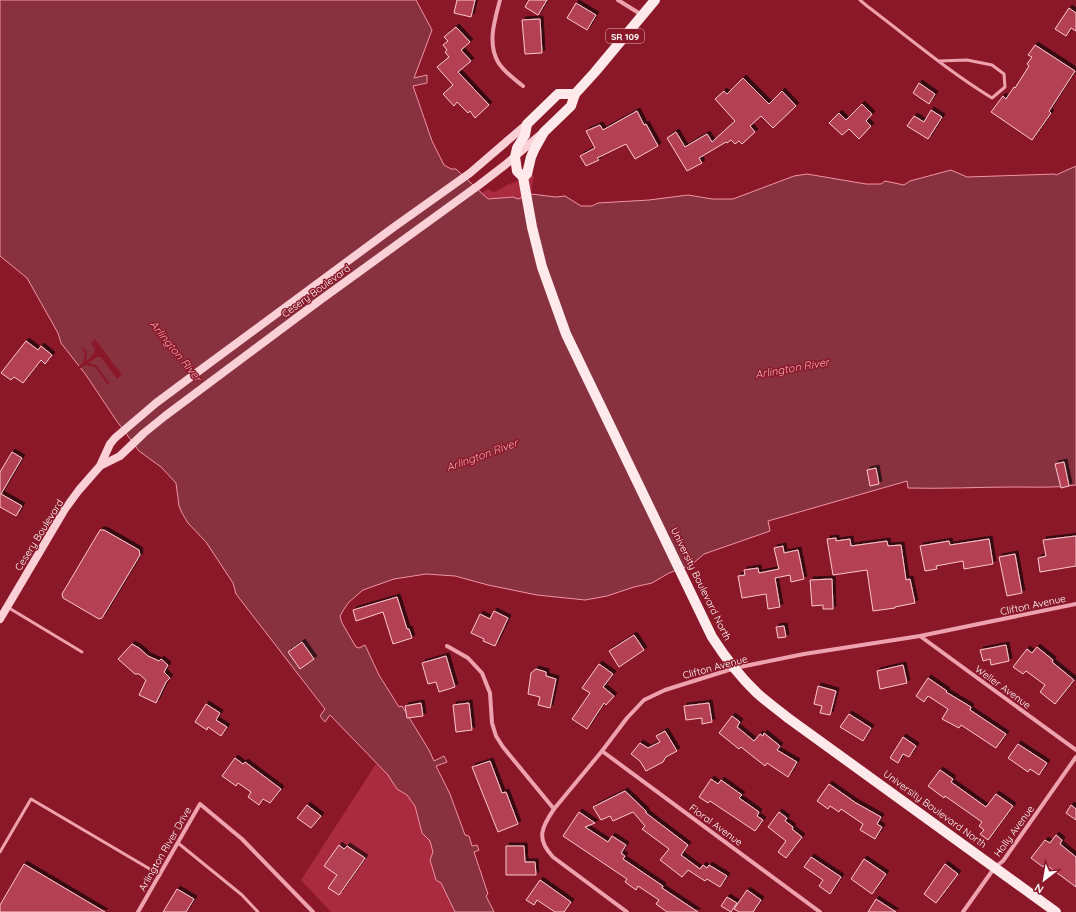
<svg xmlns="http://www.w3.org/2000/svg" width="1076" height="912" viewBox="0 0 1076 912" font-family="Quicksand,sans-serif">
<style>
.green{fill:#aa2a3f}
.water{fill:#88323f;stroke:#f194a5}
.pier{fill:#8b1829}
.building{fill:#b44053;stroke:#fac8d0;filter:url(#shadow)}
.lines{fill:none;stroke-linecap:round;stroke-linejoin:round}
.service{stroke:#eea2ae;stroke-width:3}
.minor{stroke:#eea2ae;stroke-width:4}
.secondary{stroke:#facfd5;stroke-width:8}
.primary{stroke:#ffe9eb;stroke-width:10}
.labels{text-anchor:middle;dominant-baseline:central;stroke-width:3;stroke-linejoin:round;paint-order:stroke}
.shield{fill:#8b1829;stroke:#dcbabf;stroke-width:1}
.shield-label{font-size:9px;font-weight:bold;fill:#fff}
.street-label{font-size:10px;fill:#fff;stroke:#8b1829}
.water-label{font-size:11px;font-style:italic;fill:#f6adba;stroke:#8b1829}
</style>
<defs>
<filter id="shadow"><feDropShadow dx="3" dy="-3" stdDeviation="0" flood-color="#0009"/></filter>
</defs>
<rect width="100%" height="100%" fill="#8b1829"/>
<!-- green -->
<g class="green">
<path d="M534 175 531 194 518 199 513 197 488 199 485 197 482 193 488 189 491 191 495 192 509 184Z"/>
<path d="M376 764 388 775 397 789 407 795 415 806 422 833 430 840 433 852 430 860 455 912H331L301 880Z"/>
</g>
<!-- water -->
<path class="water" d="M0 0H416L432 30 414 78 427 75V83L413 86 432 141 444 165 451 169H456L488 199 513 197 518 199 531 194 556 197 565 196 581 206H592L598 203 649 200 688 195 712 199H733L794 176 807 174 866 184H881L885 181 904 185 910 181 951 170 967 177 1055 174 1056 175 1076 166V485C1056 488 1035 487 1014 487 979 487 944 489 908 488L907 481 768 521 770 531 704 554 691 565 669 573 652 583 634 587 607 596 585 600 537 595 488 585 455 576 426 574 394 579 363 590 349 602 344 609 340 616 342 623 356 647 359 648 365 645 379 675 399 707 402 706 429 750 434 761 444 756 447 762 436 766 450 794 465 835 469 836 472 846 477 845 479 850 474 852 488 894 486 896 494 912H455L441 883 436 880 430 860 433 852 430 841 422 833 415 806 407 795 397 789 388 775 330 715 325 722 320 716 325 709 236 594 233 583 206 542 188 523 182 513 179 506 176 483 161 467 139 451 116 420 86 375 61 343 58 333 27 278 0 256Z"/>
<!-- pier -->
<path class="pier" d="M95 339 122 375 117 379 101 357H97L88 363 96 365 110 384 108 385 95 367 85 365 79 369 77 367 83 363 85 353 82 349 84 348 87 352 86 361 91 357V356L94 353 95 349 91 343Z"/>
<!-- building -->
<g class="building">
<path d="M457 0H475L471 17 454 13Z"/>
<path d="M529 0H547L538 15 525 7Z"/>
<path d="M576 3 596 15 587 30 567 18Z"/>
<path d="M1069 8 1076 13V31L1071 28 1066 36 1055 29Z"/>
<path d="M540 19 542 53 525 54 522 20Z"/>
<path d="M456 27 470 42 461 50 471 61 458 72 489 105 475 118 470 111 468 113 457 102 454 106 443 94 453 85 437 67 449 57 445 52 447 50 443 45 448 41 444 37Z"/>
<path d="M1035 45 1075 71 1049 111 1051 113 1032 140 991 112 1003 96 1006 99 1014 87 1015 88 1029 66 1027 64 1032 57 1028 55Z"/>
<path d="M743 78 769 104 782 91 796 106 773 128 761 116 750 126 755 132 742 144 739 141 735 144 731 140 727 143 726 142 699 158 702 163 687 171 667 138 676 132 685 147 707 134 712 142 735 121 715 99 724 91 727 94Z"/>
<path d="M919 83 935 94 929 104 913 93Z"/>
<path d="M862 104 872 114 866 121 871 126 859 139 849 129 842 135 829 123 839 113 846 120Z"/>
<path d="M931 110 942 117 928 139 907 126 914 116 924 122Z"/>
<path d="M637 111 644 125 646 124 658 146 635 159 626 144 597 158 599 160 586 166 580 156 595 148 586 131 600 125 603 130Z"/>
<path d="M26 341 38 350 41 346 52 355 45 364 41 360 23 383 14 377 11 380 1 373Z"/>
<path d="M12 452 22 458 1 494 22 506 16 516 0 507V472Z"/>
<path d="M1064 462 1069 486 1061 488 1055 464Z"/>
<path d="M876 468 879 484 870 486 867 470Z"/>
<path d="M100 530H104L139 550 140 555 102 618 99 619 63 598 62 594Z"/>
<path d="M1076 536V566L1040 572 1038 558 1046 556 1043 540Z"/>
<path d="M836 538V541L850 539 851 546 887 541 888 546 901 545 906 580 910 579 915 603 895 607V608L873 611 867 570 833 575 827 539Z"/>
<path d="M989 539 993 564 964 569 963 561 936 566 937 569 925 571 920 546 949 541 950 545Z"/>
<path d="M783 546 784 553 798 550 804 579 791 582 790 575 775 578 780 607 768 609 766 594 742 598 738 576 745 575 744 570 758 568 759 573 779 569 774 548Z"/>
<path d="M1015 554 1022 593 1007 596 999 557Z"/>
<path d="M832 579 833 609H823V605L812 606 810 580Z"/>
<path d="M397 597 407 629H409L412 638 393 644 383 612 356 621 353 610Z"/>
<path d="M494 611 508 618 495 646 483 641 484 639 471 633 480 614 490 619Z"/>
<path d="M784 626 786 637 778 638 776 627Z"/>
<path d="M634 635 644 650 619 667 609 651Z"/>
<path d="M302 642 314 659 300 669 288 652Z"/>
<path d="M132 644 139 648 148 656 159 661 161 659 168 665 164 672 170 678 166 682 156 703 139 695 146 680 139 674H135L118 659Z"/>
<path d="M1006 645 1009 661 991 665 990 659 983 661 980 650Z"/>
<path d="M1037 647 1053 660 1052 662 1074 680 1055 704 1040 692 1045 685 1026 671 1023 674 1013 667 1027 649 1032 653Z"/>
<path d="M446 656 455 687 439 692 436 682 428 684 422 663Z"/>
<path d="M599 664 613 674 603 687 614 696 606 705 604 703 587 729 572 719 590 693 582 688Z"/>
<path d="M903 665 907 683 880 689 877 671Z"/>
<path d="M536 669 546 672V676L556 679 550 708 538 705 540 697 528 694 531 673Z"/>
<path d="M928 678 947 691 946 692 971 707 970 710 1006 734 996 748 961 725 959 728 942 719 948 709 928 696 924 702 916 696Z"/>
<path d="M818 686 836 691 830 715 820 713 822 706 814 704Z"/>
<path d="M421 703 423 716 407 718 405 706Z"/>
<path d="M469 703 472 730 456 732 453 705Z"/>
<path d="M709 703 712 722 702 724V718L686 720 684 706Z"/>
<path d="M206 704 220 713 216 720 227 727 221 736 208 727 207 730 195 722Z"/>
<path d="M849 714 871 728 863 741 840 727Z"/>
<path d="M732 716 740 722 737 727 754 741 760 734 763 736 764 733 780 746 777 750 797 762 788 777 767 763 765 766 741 747 739 749 719 733Z"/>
<path d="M665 731 677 751 666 757 663 762 646 771 640 761 631 754 640 743 648 748 660 742 656 736Z"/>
<path d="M903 737 916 746 909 757 903 754 898 763 890 758Z"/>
<path d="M1018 744 1047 763 1039 775 1030 769 1028 772 1008 758Z"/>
<path d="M235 758 243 764 245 762 281 789 270 803 263 799 259 805 248 797 251 792 238 783 236 786 222 776Z"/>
<path d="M490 761 502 793 506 792 518 824 498 832 472 767Z"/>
<path d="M940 770 953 779 951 782 986 807 996 794 1013 806 988 840 980 834 984 830 979 826 982 822 945 796 944 798 928 786Z"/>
<path d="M711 779 718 784 721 780 742 795 739 798 759 812 757 816 763 820 755 831 710 801 708 803 699 797Z"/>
<path d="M829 784 856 803 881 817 877 824 882 827 875 839 860 830 863 824 841 809 839 812 830 806 828 809 817 801Z"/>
<path d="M625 791 646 811V813L688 845 681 855 700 869 703 865 707 868 709 865 727 876 720 887 707 879 705 881 688 870 682 877 660 860 669 849 642 829 645 826 633 812 613 821 610 816 601 820 593 807Z"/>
<path d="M307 805 321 816 311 828 297 818Z"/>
<path d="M1071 805 1076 809V820L1066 813Z"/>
<path d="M579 812 595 823 585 827 608 842 612 836 626 845 621 853 625 856 623 859 663 886 662 888 698 912H667L656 904 659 900 638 886 636 890 625 882 627 879 563 836Z"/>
<path d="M779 812 787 818 785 821 793 827 792 829 802 837 786 858 778 852 786 841 768 827Z"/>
<path d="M1056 835 1062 840 1060 844 1076 857V887L1045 864 1043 867 1031 858 1045 840 1050 843Z"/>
<path d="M339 845 344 849 347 846 365 858 339 895 328 888 337 875 324 866Z"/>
<path d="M506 846H524L525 862H535L536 875H506Z"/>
<path d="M811 857 841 877 830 894 819 886 823 880 804 867Z"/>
<path d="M864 859 886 874 872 894 851 879Z"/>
<path d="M24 864 105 912H0V905Z"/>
<path d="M945 864 958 874 936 903 924 894Z"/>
<path d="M540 880 571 902 564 912H555L537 900 534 905 526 900Z"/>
<path d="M177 889 194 899 186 912H163Z"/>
<path d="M747 890 761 900 753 912H739L734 909Z"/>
<path d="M727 897 737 903 731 912 721 906Z"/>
<path d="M876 899 896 912H868Z"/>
</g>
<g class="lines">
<!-- service -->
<g class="service">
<path d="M860 0 867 6C908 37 948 71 992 98L1005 87 1004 74 992 65 967 60 939 61"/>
<path d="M9 608 82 652"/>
<path d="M178 843 242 895 258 912"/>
<path d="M0 852 31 799 160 875"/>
</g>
<!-- minor -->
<g class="minor">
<path d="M500 0C495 19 487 43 498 62 504 72 514 79 523 86"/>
<path d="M618 0 642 15"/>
<path d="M920 636 1076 750"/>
<path d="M447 646 468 658 482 673 490 693 492 723 496 736 503 747 554 809"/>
<path d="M602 751 820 912"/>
<path d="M138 912 200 804 242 839 313 912"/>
<path d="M627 912 553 857C536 839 541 828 554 809L602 751 627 718 644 700 665 690 735 668 804 654 920 636 1076 604"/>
<path d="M963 912 995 867 1003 861 1076 757"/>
</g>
<!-- secondary -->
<g class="secondary">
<path d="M100 466 120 456 144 433 165 416 319 301 479 185 505 165 540 135"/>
<path d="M0 619 65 509 79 490 100 466 110 444 115 438 156 403 203 368 394 227 470 173 527 124"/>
</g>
<!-- primary -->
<g class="primary">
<path d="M575 94H558L527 124 525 135 517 148 515 157 517 171 523 177 532 227 542 267 566 334 712 637C725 657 740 677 757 693 767 702 778 710 788 718L1056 912"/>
<path d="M523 177 527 174 531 157 535 148 544 132 571 106 575 94 595 72 655 0"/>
</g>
</g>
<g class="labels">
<!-- shield labels -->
<rect class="shield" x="606" y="29" width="38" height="14" rx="3"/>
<g class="shield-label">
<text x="625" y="36">SR 109</text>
</g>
<!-- street labels -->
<g class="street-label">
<text transform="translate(316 291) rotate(-36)">Cesery Boulevard</text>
<text transform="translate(39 535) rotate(-58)">Cesery Boulevard</text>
<text transform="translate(701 584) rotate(64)">University Boulevard North</text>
<text transform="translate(1033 605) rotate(-12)">Clifton Avenue</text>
<text transform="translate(715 667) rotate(-15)">Clifton Avenue</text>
<text transform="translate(1003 687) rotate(36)">Weller Avenue</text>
<text transform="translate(935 809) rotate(36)">University Boulevard North</text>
<text transform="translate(716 825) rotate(36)">Floral Avenue</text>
<text transform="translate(1014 831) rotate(-54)">Holly Avenue</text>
<text transform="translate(165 849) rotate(-60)">Arlington River Drive</text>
</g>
<!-- water labels -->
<g class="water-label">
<text transform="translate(176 351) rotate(51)">Arlington River</text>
<text transform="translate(792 368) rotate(-10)">Arlington River</text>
<text transform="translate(482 455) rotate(-20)">Arlington River</text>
</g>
</g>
<!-- north arrow -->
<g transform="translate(1044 880) rotate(211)" stroke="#8b1829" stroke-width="3" paint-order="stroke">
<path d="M0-3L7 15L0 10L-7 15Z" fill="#ffffff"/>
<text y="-6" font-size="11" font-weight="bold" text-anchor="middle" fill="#ffffff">N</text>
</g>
</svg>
